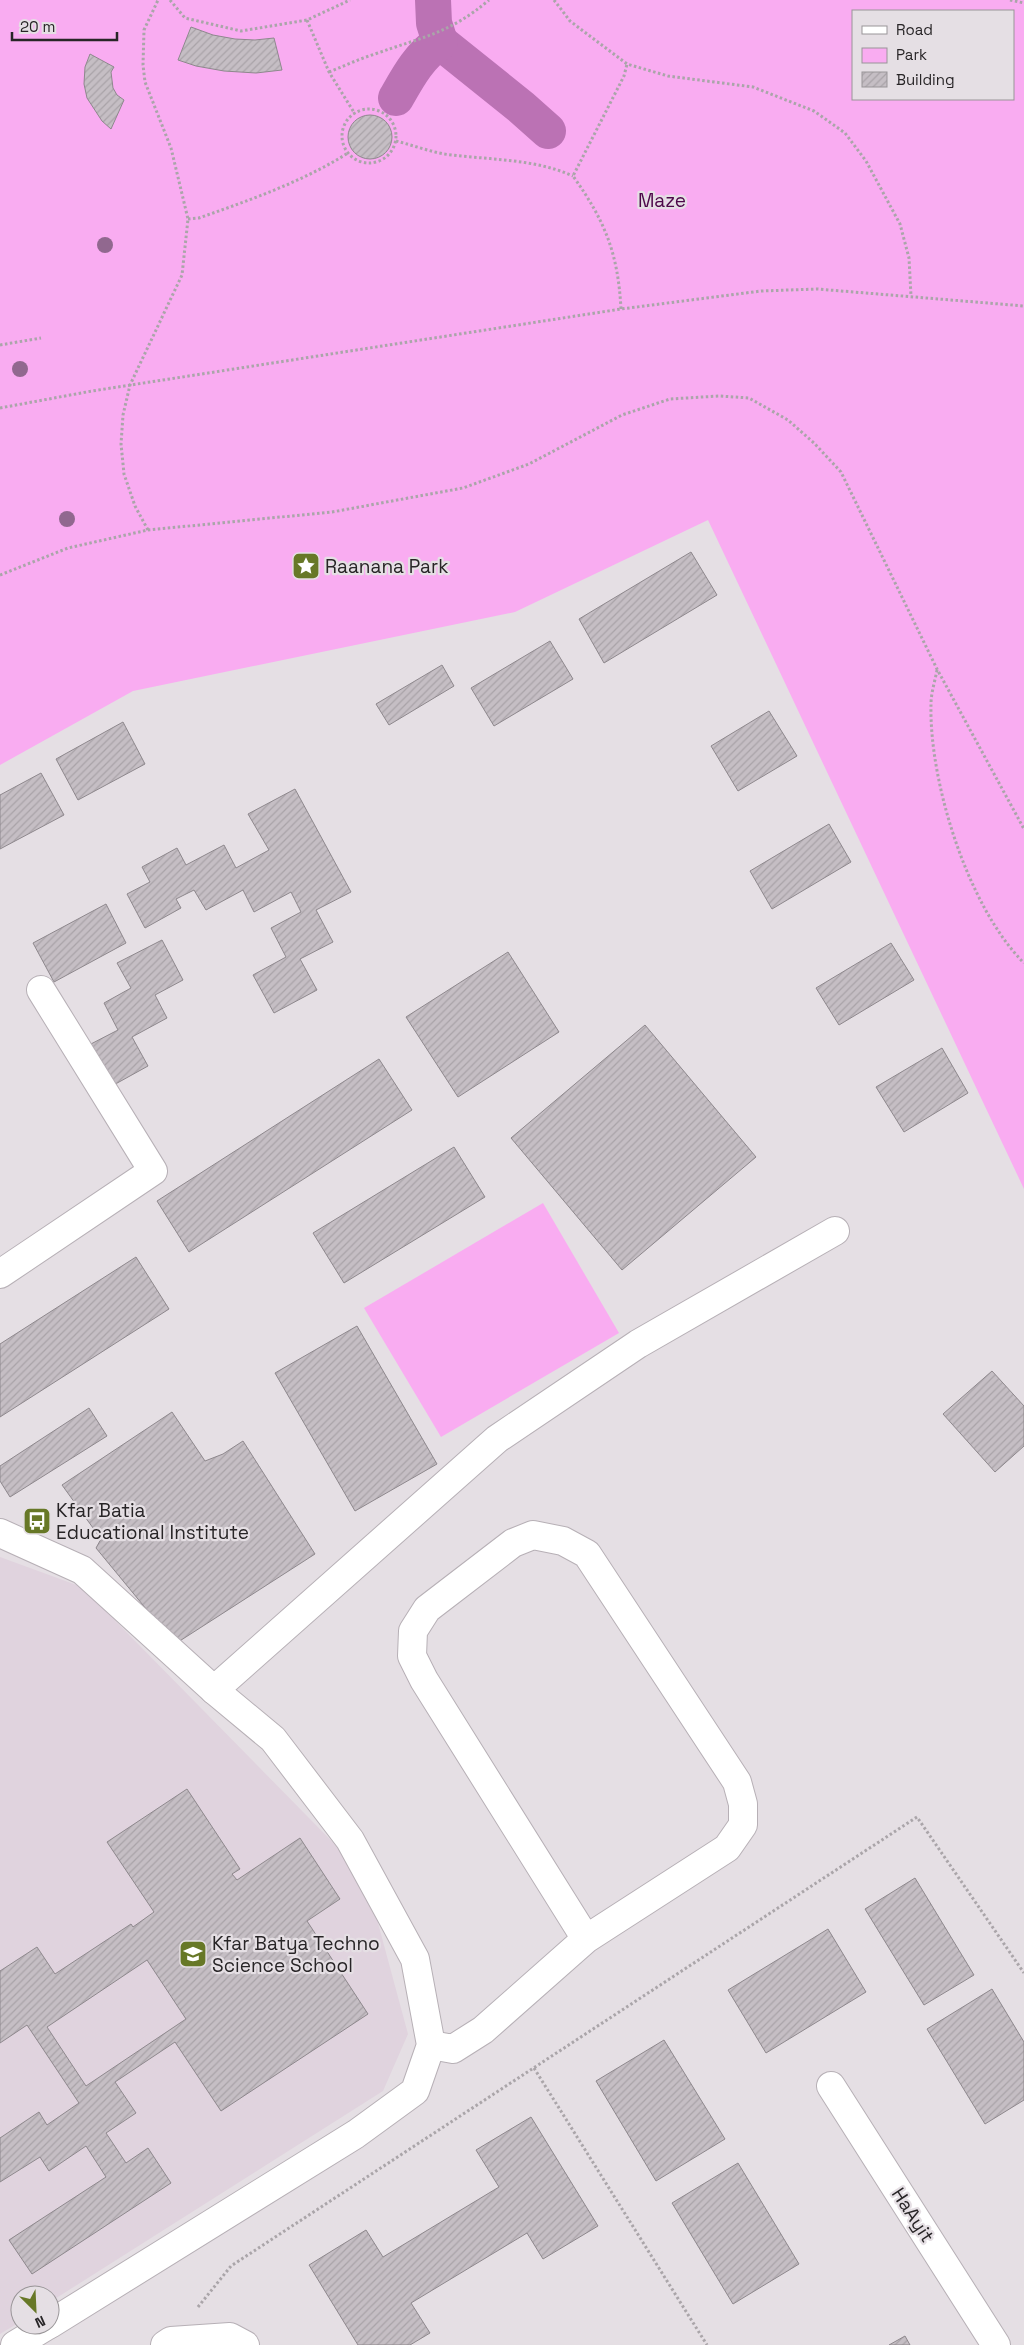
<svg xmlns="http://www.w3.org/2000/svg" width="1024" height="2345" viewBox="0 0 1024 2345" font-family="'Space Grotesk',sans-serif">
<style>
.built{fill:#e0d3de}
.green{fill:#f9acf1;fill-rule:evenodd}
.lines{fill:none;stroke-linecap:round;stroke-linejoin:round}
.canal{stroke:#bb72b4;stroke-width:36}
.building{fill:url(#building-hatch);stroke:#8e888d;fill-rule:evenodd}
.minor-casing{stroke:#b7b0b6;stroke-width:30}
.path{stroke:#aaa5a9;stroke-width:3;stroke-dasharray:2.5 2.5;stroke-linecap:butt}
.minor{stroke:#fff;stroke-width:28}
.tree{fill:#91688f}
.labels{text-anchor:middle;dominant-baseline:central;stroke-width:4.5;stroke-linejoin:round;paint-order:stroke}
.park-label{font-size:19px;fill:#4d0749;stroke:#e5dfe4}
.poi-label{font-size:19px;fill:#282527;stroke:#e5dfe4;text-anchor:start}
.street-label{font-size:19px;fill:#282527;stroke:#e5dfe4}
</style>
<defs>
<pattern id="building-hatch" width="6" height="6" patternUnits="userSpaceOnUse" patternTransform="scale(1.25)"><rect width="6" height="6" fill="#c5bec4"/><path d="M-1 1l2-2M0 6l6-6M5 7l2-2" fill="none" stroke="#a9a3a8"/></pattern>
</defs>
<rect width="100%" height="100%" fill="#e5dfe4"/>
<!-- built -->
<path class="built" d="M0 1557 82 1587 365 1875 408 2034 383 2091 50 2302V2295H20V2322L0 2334Z"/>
<!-- green -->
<g class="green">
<path d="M0 0H1024V1189L708 520 515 612 133 691 0 765ZM853 11H1013V99H853Z"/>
<path d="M543 1203 619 1333 441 1437 364 1308Z"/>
</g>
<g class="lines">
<!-- canal -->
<g class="canal">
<path d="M440 42 521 107 548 131"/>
<path d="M396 98C408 77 419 56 440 42L434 23 433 0"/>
</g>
</g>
<!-- building -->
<g class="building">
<path d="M191 27 213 35 235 39 255 40 274 38 282 70 256 73 224 71 196 66 178 60Z"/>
<path d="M90 54 114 67 111 72 113 88 117 95 124 100 111 129 102 121 87 98 84 84 85 67Z"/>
<circle cx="370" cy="137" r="22"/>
<path d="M691 552 717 595 604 663 579 619Z"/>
<path d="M550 641 573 679 494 726 471 688Z"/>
<path d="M442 665 454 686 389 725 376 704Z"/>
<path d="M769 711 797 756 738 791 711 746Z"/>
<path d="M123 722 145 764 78 800 56 759Z"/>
<path d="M41 773 64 815 0 849V795Z"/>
<path d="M295 789 351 892 316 910 333 942 300 959 317 990 274 1013 253 975 286 957 271 928 301 912 291 892 254 912 243 890 206 910 194 890 176 899 181 908 145 928 127 894 150 882 142 867 177 848 186 865 224 845 236 868 269 850 248 814Z"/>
<path d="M829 824 851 862 772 909 750 871Z"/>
<path d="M106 904 126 943 54 982 33 943Z"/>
<path d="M162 940 183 980 155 995 167 1018 132 1037 148 1066 110 1087 87 1046 118 1030 104 1003 131 988 117 963Z"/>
<path d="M891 943 914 980 839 1025 816 988Z"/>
<path d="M508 952 559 1032 458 1097 406 1017Z"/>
<path d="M645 1025 756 1157 622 1270 511 1138Z"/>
<path d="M942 1048 968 1093 904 1132 876 1087Z"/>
<path d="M379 1059 412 1110 189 1252 157 1201Z"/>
<path d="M454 1147 485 1197 344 1283 313 1233Z"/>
<path d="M136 1257 169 1309 0 1417V1344Z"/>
<path d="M357 1326 437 1464 355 1511 275 1373Z"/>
<path d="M992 1371 1024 1406V1446L995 1472 943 1414Z"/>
<path d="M89 1408 107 1436 10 1497 0 1481V1466Z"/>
<path d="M172 1412 205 1461 223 1454 243 1441 315 1554 175 1644 96 1548 101 1539 62 1485Z"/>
<path d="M187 1789 240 1869 232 1874 237 1880 300 1838 340 1899 307 1921 368 2014 221 2111 175 2042 115 2082 136 2113 106 2133 126 2163 148 2148 171 2183 32 2274 9 2240 106 2177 86 2146 49 2171 40 2157 0 2182V2138L39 2112 47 2125 79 2103 27 2025 0 2043V1971L37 1947 55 1974 131 1924 133 1927 154 1912 107 1842ZM147 1960 186 2019 86 2086 47 2027Z"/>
<path d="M915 1878 974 1975 924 2005 865 1909Z"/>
<path d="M828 1929 866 1992 766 2053 728 1990Z"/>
<path d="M992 1989 1024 2042V2100L985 2124 927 2029Z"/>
<path d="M664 2040 725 2139 656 2181 596 2081Z"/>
<path d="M531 2117 598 2226 543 2259 527 2233 411 2303 430 2333 410 2345H358L309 2265 366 2230 383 2257 499 2187 476 2150Z"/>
<path d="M738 2163 799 2264 733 2304 672 2203Z"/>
<path d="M905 2336 910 2345H889Z"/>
</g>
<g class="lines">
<defs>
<g id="minor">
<path d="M0 1274 153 1171 41 990"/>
<path d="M0 1533 82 1570 214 1690 273 1739 350 1840 415 1959 431 2045 415 2091 356 2134 50 2324"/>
<path d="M214 1690 497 1439 638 1344 835 1231"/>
<path d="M431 2045 453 2049 483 2030 586 1939 727 1848 743 1825V1804L737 1782 587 1554 563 1541 533 1535 513 1543 427 1609 413 1631 412 1656 424 1680 586 1939"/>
<path d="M831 2086 996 2345"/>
<path d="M15 2345 48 2325"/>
<path d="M165 2345 171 2341 230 2337 245 2345"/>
</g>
</defs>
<!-- minor casing -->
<use href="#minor" class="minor-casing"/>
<!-- path -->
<g class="path">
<path d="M170 0 185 18 241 31 307 20 350 0"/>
<path d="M554 0 570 21 627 64 668 76 753 87 814 111 845 133 866 161 900 224 909 258 911 296"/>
<path d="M1010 0 1024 3"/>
<path d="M307 20 329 72 355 114"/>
<path d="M329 72C344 66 359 59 375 54 422 37 449 34 489 0"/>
<circle cx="369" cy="136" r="27"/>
<path d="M396 141C412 145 428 151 444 154 487 160 533 158 573 176"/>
<path d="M188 219 199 218C250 200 302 182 348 153"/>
<path d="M621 309C618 253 605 221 573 176L624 76 627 64"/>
<path d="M0 345 41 338"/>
<path d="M0 408 92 391 621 309 761 291 817 289 1024 306"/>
<path d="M148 530 135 506 124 474 121 444 123 415 130 385 182 275 188 219 171 148 145 82 143 65 144 30 158 0"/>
<path d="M0 575 68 548 148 530 332 512 463 488 529 464 622 415 670 399 719 396 749 398 788 420 814 443 841 472 937 669 1024 829"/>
<path d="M937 670C935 681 931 693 931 704 929 782 968 907 1024 963"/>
<path d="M534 2068 707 2345"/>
<path d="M198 2307 231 2266 917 1817 1024 1973"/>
</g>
<!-- minor -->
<use href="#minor" class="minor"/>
</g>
<!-- trees -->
<g class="tree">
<circle cx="105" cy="245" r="8"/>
<circle cx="20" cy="369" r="8"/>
<circle cx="67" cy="519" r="8"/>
</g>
<!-- icons -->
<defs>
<symbol id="sight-square" viewBox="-11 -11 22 22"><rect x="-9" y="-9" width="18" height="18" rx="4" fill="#677827" stroke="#e5dfe4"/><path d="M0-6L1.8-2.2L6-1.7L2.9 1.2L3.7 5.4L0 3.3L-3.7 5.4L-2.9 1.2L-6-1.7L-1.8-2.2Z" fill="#fff"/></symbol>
<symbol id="bus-square" viewBox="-11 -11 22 22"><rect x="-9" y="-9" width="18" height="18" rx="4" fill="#677827" stroke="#e5dfe4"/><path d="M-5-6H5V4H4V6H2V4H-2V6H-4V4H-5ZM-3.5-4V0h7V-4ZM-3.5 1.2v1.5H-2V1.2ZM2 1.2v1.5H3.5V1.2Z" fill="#fff"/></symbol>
<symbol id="school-square" viewBox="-11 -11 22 22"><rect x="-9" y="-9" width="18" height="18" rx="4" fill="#677827" stroke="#e5dfe4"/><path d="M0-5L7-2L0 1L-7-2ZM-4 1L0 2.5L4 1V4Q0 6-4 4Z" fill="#fff"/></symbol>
</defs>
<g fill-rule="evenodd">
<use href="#sight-square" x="290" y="550" width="32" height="32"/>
<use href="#bus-square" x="21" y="1505" width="32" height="32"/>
<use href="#school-square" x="177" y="1938" width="32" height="32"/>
</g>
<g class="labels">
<!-- park labels -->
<g class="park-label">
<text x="662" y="200">Maze</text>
</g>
<!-- poi labels -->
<g class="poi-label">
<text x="325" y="566">Raanana Park</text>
<text x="56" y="1510">Kfar Batia<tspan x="56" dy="22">Educational Institute</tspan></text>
<text x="212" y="1943">Kfar Batya Techno<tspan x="212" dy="22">Science School</tspan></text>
</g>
<!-- street labels -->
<g class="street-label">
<text transform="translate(913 2215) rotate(57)">HaAyit</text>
</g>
</g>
<!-- legend -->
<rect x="852" y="10" width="162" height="90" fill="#e5dfe4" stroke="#999598"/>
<rect x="862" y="26" width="25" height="8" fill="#ffffff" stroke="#999598"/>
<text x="896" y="35" font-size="15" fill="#282527">Road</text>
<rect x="862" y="48" width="25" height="15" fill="#f9acf1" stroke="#999598"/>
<text x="896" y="60" font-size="15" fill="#282527">Park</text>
<rect x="862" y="72" width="25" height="15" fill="url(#building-hatch)" stroke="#999598"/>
<text x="896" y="85" font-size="15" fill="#282527">Building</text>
<!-- north arrow -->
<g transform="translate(35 2310) rotate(156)"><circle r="24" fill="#e5dfe4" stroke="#999598"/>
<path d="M0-4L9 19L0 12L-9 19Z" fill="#677827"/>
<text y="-8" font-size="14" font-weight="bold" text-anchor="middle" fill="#282527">N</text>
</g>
<!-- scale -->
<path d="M12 32v8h105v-8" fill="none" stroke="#282527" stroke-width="2.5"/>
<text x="20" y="32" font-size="15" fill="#282527" stroke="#e5dfe4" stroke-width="4" paint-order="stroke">20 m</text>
</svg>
